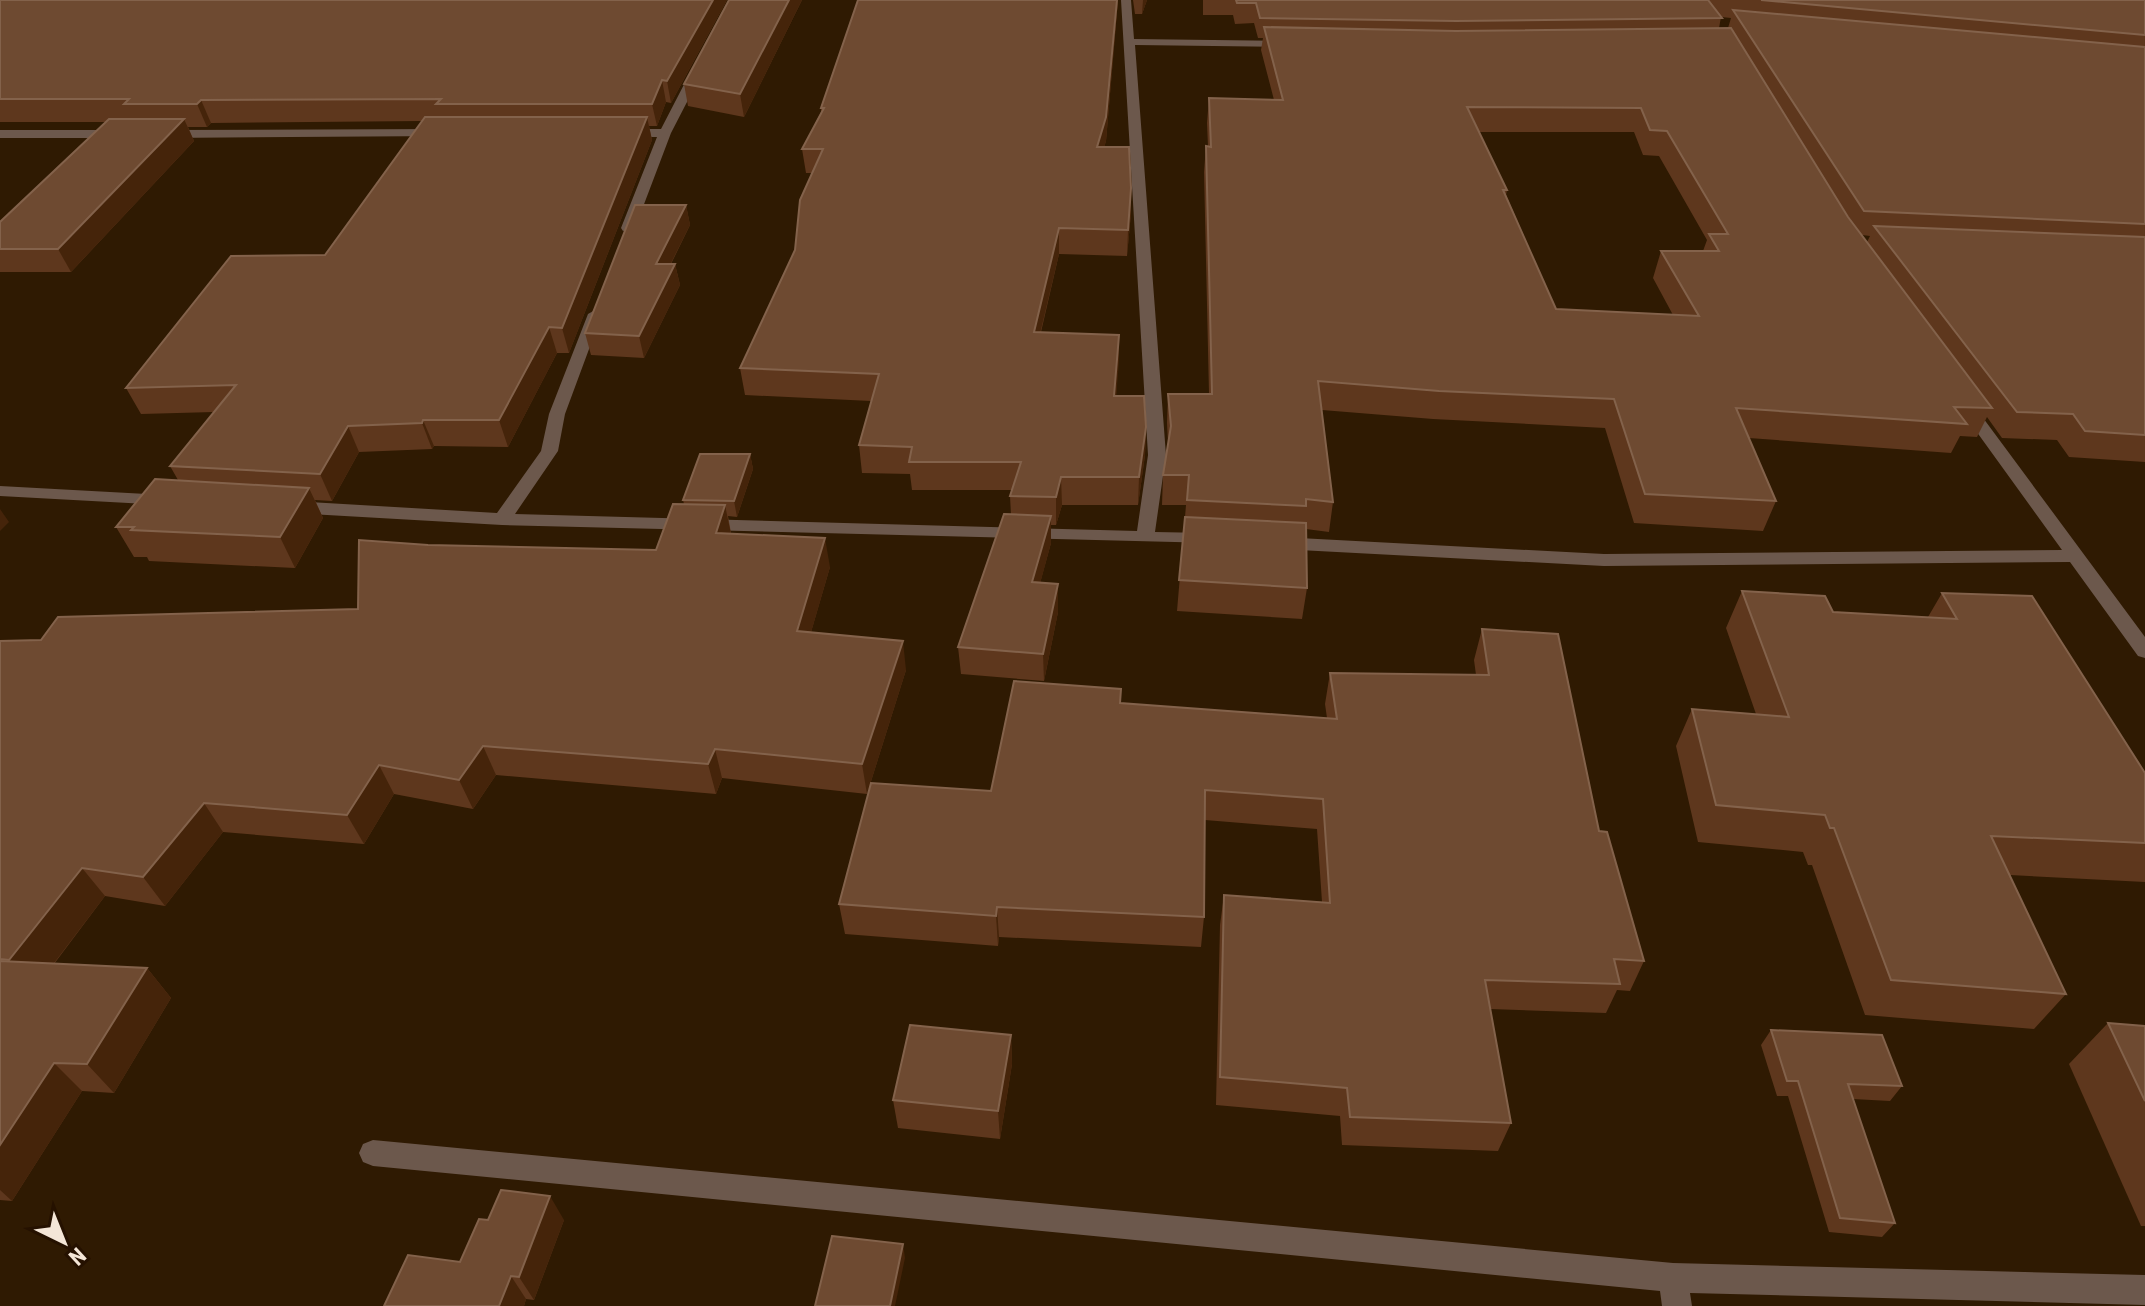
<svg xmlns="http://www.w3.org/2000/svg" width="2145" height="1306" viewBox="0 0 2145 1306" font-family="'Roboto Condensed',sans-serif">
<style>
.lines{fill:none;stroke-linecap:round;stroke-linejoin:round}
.minor{fill:#6c584c;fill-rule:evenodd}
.wall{fill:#5e371d;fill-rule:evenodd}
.shaded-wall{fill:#45240a}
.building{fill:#6e4a31;stroke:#83624b;stroke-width:2;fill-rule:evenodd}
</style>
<rect width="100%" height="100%" fill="#2f1a02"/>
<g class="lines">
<!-- minor -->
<g class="minor">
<path d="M1121 0H1131L1134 39 1289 41 1294 44 1289 47 1135 45 1166 455 1155 532 1208 533 1214 535 1217 539 1214 543 502 525 292 513 283 507 292 501 497 513 541 451 549 414 588 314 595 310 602 314 565 414 558 451 515 514 1137 531 1148 455Z"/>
<path d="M697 68 703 71 671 133 635 228 623 231 621 228 657 137H625L619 133 625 129H661L691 71Z"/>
<path d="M441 129 445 130V136L165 138 159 134 165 130Z"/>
<path d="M0 130H121L127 134 121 138H0Z"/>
<path d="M1966 401 1972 403 2145 637V658L2138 656 2070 562 1604 566 1280 549 1271 543 1280 537 1604 554 2062 550 1958 406Z"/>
<path d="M0 486 165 495 174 500 165 505 0 496Z"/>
<path d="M373 1140 1673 1263 2145 1275V1305L1690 1293 1692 1306H1662L1660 1291 373 1166 363 1162 359 1153 363 1144Z"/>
</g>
</g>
<!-- wall -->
<g class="wall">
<path d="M0 0H727L671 103 666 102 657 126H649L652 140 569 353H557L508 447 434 446 432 449 359 452 332 501 315 500 323 518 295 568 149 561 147 557H134L116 527 178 480 170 466 214 412 141 414 126 388 325 255 423 121 211 123 207 127H188L194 141 71 272H0V222L107 122H0Z"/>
<path d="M729 0H802L744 117 688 106 684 84Z"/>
<path d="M1118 0 1106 141 1104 147 1131 213 1127 256 1059 254 1041 332 1119 335 1116 396 1146 427 1145 455 1138 505H1062L1056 525H1051V543L1040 583 1058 584V612L1044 681 961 674 958 647 1011 515 1010 496 1012 490H912L910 474 862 473 859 445 871 401 745 395 740 368 795 250 812 173H806L802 149 821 112V108Z"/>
<path d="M1133 0H1147L1142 14H1135Z"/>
<path d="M1203 0H2145V462L2069 457 2057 440 2002 438 1987 417 1977 437 1960 436 1951 453 1749 438 1776 501 1763 531 1634 523 1605 428 1433 419 1322 410 1333 502 1329 532 1306 529 1307 588 1302 619 1177 611 1186 505H1162L1163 475 1168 443 1167 423 1168 394H1209L1204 172 1206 146 1208 147 1207 123 1209 98 1274 100 1261 50 1263 38H1258L1254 23 1235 24 1233 15H1203ZM1721 17 1731 18 1728 28H1719ZM1479 132H1634L1643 155 1659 156 1707 240 1703 251H1661L1653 278 1673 315 1556 309 1506 195 1507 190ZM1862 235 1870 236 1867 242Z"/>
<path d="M686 205 690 225 671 264H675L680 285 644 358 591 355 585 333Z"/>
<path d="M750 454 753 469 737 517 728 516 731 533 830 567 811 632 906 670 867 794 722 778 716 794 496 775 473 809 394 794 364 844 223 832 165 906 105 896 54 964 147 968 171 998 114 1093 82 1091 12 1201 0 1200V641L41 640 358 609 428 545 656 550 684 504 683 500Z"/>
<path d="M1742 591 1833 612 1928 617 1942 593 2145 773V882L2010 875 2066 994 2034 1029 1865 1015 1812 865H1808L1803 852 1698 842 1676 746 1692 709 1756 714 1726 628Z"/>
<path d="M1482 629 1599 831 1644 961 1630 991 1617 990 1606 1013 1490 1009 1511 1123 1498 1151 1342 1145 1340 1116 1216 1105 1220 925 1224 895 1322 902 1317 829 1205 820 1204 917 1201 947 999 937 998 946 845 934 839 904 991 791 1121 703 1327 718 1325 704 1330 673 1476 675 1474 660Z"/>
<path d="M2108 1023 2145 1026V1226H2141L2069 1064Z"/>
<path d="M1771 1030 1902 1086 1890 1101 1853 1099 1895 1223 1882 1237 1829 1232 1788 1096H1777L1761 1045Z"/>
<path d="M1011 1035 1012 1064 1000 1139 898 1128 893 1100Z"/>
<path d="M564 1220 534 1300 526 1299 524 1306H384L460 1262Z"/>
</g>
<!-- shaded-wall -->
<g class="shaded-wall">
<path d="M713 0H727L671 103 667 81Z"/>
<path d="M789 0H802L744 117 740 94Z"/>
<path d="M1117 0H1118L1106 141 1097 171V147Z"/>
<path d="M1143 0H1147L1142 14Z"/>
<path d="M662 80 666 102 657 126 652 104Z"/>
<path d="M201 100 211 123 207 127 197 104Z"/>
<path d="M647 117 652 140 569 353 562 328Z"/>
<path d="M184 119 194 141 71 272 58 249Z"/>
<path d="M1131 188V213L1127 256 1128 230Z"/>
<path d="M686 205 690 225 660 285 656 264Z"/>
<path d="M1059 228V254L1034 359V332Z"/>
<path d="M675 264 680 285 644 358 639 336Z"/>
<path d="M549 327 557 353 508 447 499 420Z"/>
<path d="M1119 335V361L1114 424V396Z"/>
<path d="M423 420 434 446 432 449 422 423Z"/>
<path d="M348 426 359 452 332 501 320 474Z"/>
<path d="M1146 427 1145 455 1138 505 1139 477Z"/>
<path d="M750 454 753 469 737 517 734 501Z"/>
<path d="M1061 477 1062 505 1056 525V497Z"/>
<path d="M309 488 323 518 295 568 280 537Z"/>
<path d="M725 505 731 534 716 533Z"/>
<path d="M0 509 9 522 0 531Z"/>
<path d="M1051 516V543L1033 610 1032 582Z"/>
<path d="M825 538 830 567 803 660 797 631Z"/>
<path d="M1058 584V612L1044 681 1043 654Z"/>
<path d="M903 641 906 670 867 794 862 764Z"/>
<path d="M483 746 496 775 473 809 459 780Z"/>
<path d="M715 749 722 778 716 794 708 764Z"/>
<path d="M379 765 394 794 364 844 347 815Z"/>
<path d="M204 803 223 832 165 906 143 877Z"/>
<path d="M82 868 105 896 35 988 9 960Z"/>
<path d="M997 907 999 937 998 946 996 916Z"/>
<path d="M147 968 171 998 114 1093 87 1064Z"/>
<path d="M1011 1035 1012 1064 1000 1139 998 1111Z"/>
<path d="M54 1063 82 1091 12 1201 0 1190V1145Z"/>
<path d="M550 1196 564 1220 534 1300 519 1277Z"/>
<path d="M903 1244 905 1258 895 1306H890Z"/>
<path d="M511 1276 526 1299 524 1306H499Z"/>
</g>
<!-- building -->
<g class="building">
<path d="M0 0H713L667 81 662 80 652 104H436L441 99 201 100 197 104H124L129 99H0Z"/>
<path d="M729 0H789L740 94 684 84Z"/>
<path d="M858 0H1117L1106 117 1097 147H1129L1131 188 1128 230 1059 228 1034 332 1119 335 1114 396H1144L1146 427 1139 477H1061L1056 497 1010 496 1021 462H909L912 447 859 445 879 374 740 368 795 250 800 200 823 149H802L824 108H821Z"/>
<path d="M1236 0H1708L1722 18 1456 21 1260 18 1256 3H1237Z"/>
<path d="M1761 0H2145V35Z"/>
<path d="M1733 10 2145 47V224L1864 211Z"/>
<path d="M1264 27 1456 31 1731 28 1848 217 1992 408 1954 407 1967 424 1736 408 1776 501 1645 494 1614 399 1439 391 1318 381 1333 502 1306 499V506L1187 500 1189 475H1163L1171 426 1168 394H1212L1206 146 1211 147 1209 98 1283 100ZM1467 107 1641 108 1650 130 1667 131 1728 234H1709L1719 251H1661L1699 316 1556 309 1503 190H1507Z"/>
<path d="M425 117H647L562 328 549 327 499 420H423L422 423 348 426 320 474 170 466 236 385 126 388 231 256 325 255Z"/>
<path d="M109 119H184L58 249H0V222Z"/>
<path d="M635 205H686L656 264H675L639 336 585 333Z"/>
<path d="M1874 226 2145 237V435L2085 431 2073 414 2017 412Z"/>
<path d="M700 454H750L734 501 683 500Z"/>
<path d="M155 479 309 488 280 537 131 530 134 527H116Z"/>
<path d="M673 504 725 505 716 533 825 538 797 631 903 641 862 764 715 749 708 764 483 746 459 780 379 765 347 815 204 803 143 877 82 868 9 960 0 959V641L41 640 58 617 358 609 359 540 428 545 656 550Z"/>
<path d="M1004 514 1051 516 1032 582 1058 584 1043 654 958 647Z"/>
<path d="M1185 517 1306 523 1307 588 1179 580Z"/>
<path d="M1742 591 1825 596 1833 612 1957 619 1942 593 2032 596 2145 773V843L1991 836 2066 994 1891 980 1834 828H1830L1825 815 1716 805 1692 709 1789 717Z"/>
<path d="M1482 629 1558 634 1599 831 1607 832 1644 961 1614 959 1620 984 1485 980 1511 1123 1350 1117 1347 1088 1220 1077 1224 895 1330 903 1323 799 1205 790 1204 917 997 907 996 916 839 904 871 783 991 791 1014 681 1121 689 1120 703 1337 719 1330 673 1489 675Z"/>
<path d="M0 961 147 968 87 1064 54 1063 0 1145Z"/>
<path d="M2108 1023 2145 1026V1101Z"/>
<path d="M910 1025 1011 1035 998 1111 893 1100Z"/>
<path d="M1771 1030 1882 1035 1902 1086 1848 1084 1895 1223 1840 1218 1798 1081H1787Z"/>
<path d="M501 1190 550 1196 519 1277 511 1276 499 1306H384L408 1255 460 1262 479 1219 488 1220Z"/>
<path d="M832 1236 903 1244 890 1306H815Z"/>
</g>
<!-- north arrow -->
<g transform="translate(64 1242) rotate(137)" stroke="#251100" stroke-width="6" paint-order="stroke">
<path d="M0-6L14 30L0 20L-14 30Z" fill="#f4e6d7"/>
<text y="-12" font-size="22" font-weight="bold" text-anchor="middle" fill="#f4e6d7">N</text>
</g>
</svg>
